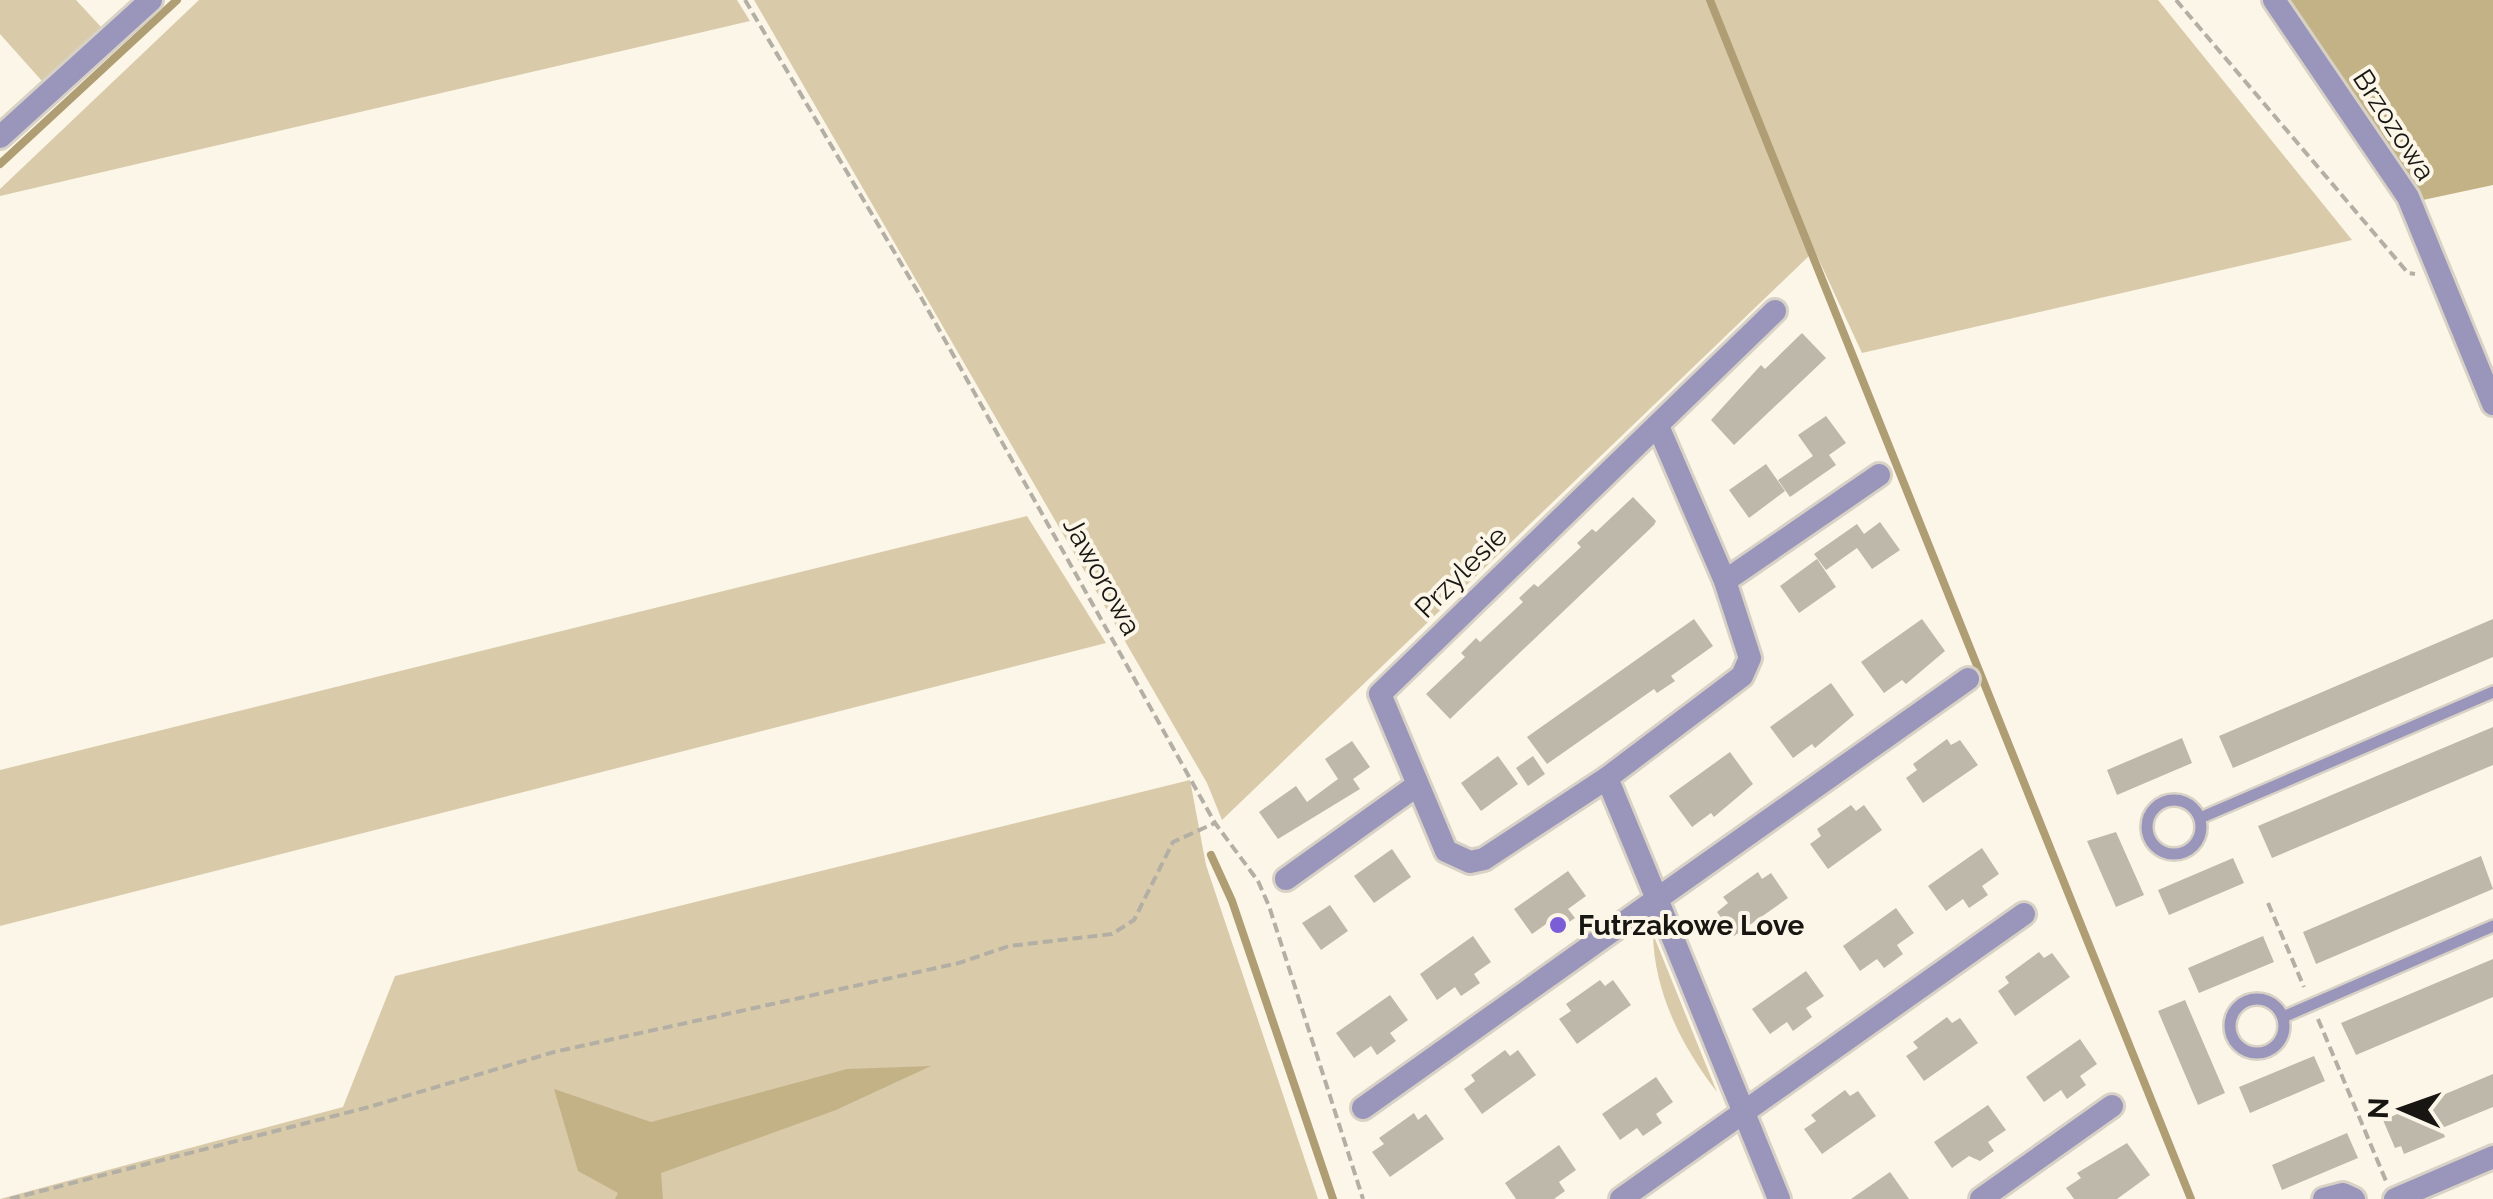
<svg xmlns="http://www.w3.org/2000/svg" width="2493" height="1199" viewBox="0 0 2493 1199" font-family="Raleway,sans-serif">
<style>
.green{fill:#d9cbaa}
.forest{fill:#c4b287}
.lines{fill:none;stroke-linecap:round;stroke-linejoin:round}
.stream{stroke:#af9d73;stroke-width:8}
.building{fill:#beb8ab}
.service-casing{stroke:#d8d2c6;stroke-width:16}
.minor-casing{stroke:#d8d2c6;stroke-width:28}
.path{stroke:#b3afa4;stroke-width:4;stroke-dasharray:10 5;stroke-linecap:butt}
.service{stroke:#9a95ba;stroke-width:11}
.minor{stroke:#9a95ba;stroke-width:22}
.poi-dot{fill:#7c5dd8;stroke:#fcf6e8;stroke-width:4}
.labels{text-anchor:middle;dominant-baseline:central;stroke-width:8;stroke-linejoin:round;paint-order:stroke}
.street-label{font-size:28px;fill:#181612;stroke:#fcf6e8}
.poi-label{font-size:28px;font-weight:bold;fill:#181612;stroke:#fcf6e8;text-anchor:start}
</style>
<rect width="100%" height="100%" fill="#fcf6e8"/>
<!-- green -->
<g class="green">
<path d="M0 0H76L101 27 42 81 0 34Z"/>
<path d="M199 0H737L750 21 0 196V189Z"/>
<path d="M754 0H1706L1810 255 1222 820 1207 783Z"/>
<path d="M1714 0H2158L2352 240 1862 353 1812 245Z"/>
<path d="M1027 516 1106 643 0 926V770Z"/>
<path d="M1190 780 1206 865 1318 1199H0L343 1107 395 976Z"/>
<path d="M1653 934 1717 1092C1682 1047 1654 992 1653 934Z"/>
</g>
<!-- forest -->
<g class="forest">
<path d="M2289 0H2493V185L2423 200Z"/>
<path d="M931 1066 836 1110 661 1173 663 1199H615L618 1193 578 1171 554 1089 651 1122 847 1069Z"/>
</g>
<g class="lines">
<!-- stream -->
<g class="stream">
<path d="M1710 0 2191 1199"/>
<path d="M0 164 177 0"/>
<path d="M1211 855 1232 901 1333 1199"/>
</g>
</g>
<!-- building -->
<g class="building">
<path d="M1802 333 1826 358 1734 445 1711 420 1761 365 1765 369Z"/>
<path d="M1826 416 1846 443 1829 455 1836 465 1790 497 1778 480 1813 456 1798 435Z"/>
<path d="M1766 464 1785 491 1749 518 1729 490Z"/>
<path d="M1633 497 1656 521 1654 525 1450 719 1426 694 1465 657 1461 653 1476 638 1480 642 1523 602 1519 598 1534 584 1538 587 1581 547 1577 543 1592 529 1596 532Z"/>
<path d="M1880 522 1900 550 1872 569 1857 548 1826 570 1814 554 1857 524 1864 534Z"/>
<path d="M1817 559 1836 587 1799 613 1780 586Z"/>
<path d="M1694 619 1713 646 1671 676 1675 681 1657 693 1654 689 1547 764 1527 737Z"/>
<path d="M1922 619 1945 651 1906 684 1902 680 1884 693 1861 662Z"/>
<path d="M2493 619V657L2233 768 2219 736Z"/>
<path d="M1831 683 1854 715 1815 748 1812 744 1793 758 1770 727Z"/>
<path d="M2493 727V765L2272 858 2258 826Z"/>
<path d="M2182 738 2192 763 2117 795 2107 770Z"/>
<path d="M1947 739 1951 745 1960 740 1978 765 1923 803 1906 778 1917 770 1913 764Z"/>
<path d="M1352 741 1370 767 1353 779 1360 789 1278 839 1259 812 1296 786 1307 802 1338 779 1325 759Z"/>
<path d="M1730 752 1753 784 1714 817 1711 813 1692 827 1669 796Z"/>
<path d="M1498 756 1518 784 1481 811 1461 783Z"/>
<path d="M1533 756 1545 774 1528 786 1516 768Z"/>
<path d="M1851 805 1856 811 1864 805 1882 830 1828 869 1810 844 1821 836 1817 829Z"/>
<path d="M2116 832 2144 895 2116 907 2087 841Z"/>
<path d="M1982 848 1999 874 1982 886 1988 895 1969 908 1963 899 1946 911 1928 886Z"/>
<path d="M1392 849 1411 877 1374 903 1354 876Z"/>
<path d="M2481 856 2493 889 2316 964 2303 932Z"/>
<path d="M2233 858 2244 883 2169 915 2158 890Z"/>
<path d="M1568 871 1586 896 1568 909 1575 918 1556 931 1549 922 1532 934 1514 909Z"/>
<path d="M1758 872 1762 879 1771 873 1788 898 1734 936 1717 912 1728 903 1723 897Z"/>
<path d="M1330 905 1348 931 1321 950 1302 923Z"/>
<path d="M1896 908 1914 933 1897 945 1903 954 1884 968 1877 959 1860 971 1843 946Z"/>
<path d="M1473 936 1491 962 1474 974 1480 983 1461 996 1455 987 1437 1000 1420 974Z"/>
<path d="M2263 936 2274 962 2199 993 2188 968Z"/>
<path d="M2039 952 2044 958 2052 953 2070 977 2015 1016 1998 991 2009 983 2005 977Z"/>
<path d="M2493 959V997L2356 1055 2341 1023Z"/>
<path d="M1806 971 1824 996 1806 1008 1812 1017 1793 1031 1787 1022 1770 1034 1752 1009Z"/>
<path d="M1600 980 1605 986 1613 980 1631 1005 1577 1044 1559 1019 1571 1011 1566 1004Z"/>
<path d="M1390 995 1408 1020 1390 1033 1396 1041 1377 1055 1371 1046 1354 1058 1336 1033Z"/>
<path d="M2185 1000 2225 1093 2198 1105 2158 1011Z"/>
<path d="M1947 1017 1952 1023 1960 1018 1978 1043 1924 1081 1906 1056 1918 1048 1913 1042Z"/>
<path d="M2080 1039 2097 1064 2080 1076 2086 1085 2067 1099 2061 1090 2044 1102 2026 1077Z"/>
<path d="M1505 1050 1510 1056 1518 1050 1536 1075 1482 1114 1464 1089 1475 1081 1471 1075Z"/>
<path d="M2314 1056 2325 1081 2250 1113 2239 1087Z"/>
<path d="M2493 1074V1107L2442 1128 2445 1137 2404 1154 2401 1146 2395 1148 2383 1120Z"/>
<path d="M1656 1077 1673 1102 1656 1114 1662 1123 1643 1136 1637 1128 1620 1140 1602 1114Z"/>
<path d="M1845 1090 1850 1096 1858 1091 1876 1116 1822 1154 1804 1129 1816 1121 1811 1115Z"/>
<path d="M1988 1105 2006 1130 1988 1142 1994 1151 1980 1161 1969 1156 1952 1168 1934 1142Z"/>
<path d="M1414 1113 1418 1120 1426 1114 1444 1139 1390 1177 1372 1152 1384 1144 1379 1138Z"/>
<path d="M2347 1133 2358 1158 2282 1190 2272 1165Z"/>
<path d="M2127 1143 2150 1175 2117 1199H2074L2066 1188 2081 1178 2077 1173Z"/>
<path d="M1559 1145 1576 1170 1559 1182 1565 1191 1554 1199H1516L1505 1183Z"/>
<path d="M1890 1172 1909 1199H1851Z"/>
</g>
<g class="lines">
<defs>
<g id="service">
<circle cx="2174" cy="827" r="27"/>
<path d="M2200 818 2493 692"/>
<circle cx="2257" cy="1026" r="27"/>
<path d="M2283 1017 2493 926"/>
</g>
<g id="minor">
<path d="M2274 0 2408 197 2493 404"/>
<path d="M0 137 151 0"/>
<path d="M1775 311 1380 694 1446 851 1470 862 1484 859 1607 778 1657 899 1968 679"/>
<path d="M1725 581 1879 475"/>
<path d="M1607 778 1742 676 1750 658 1725 581 1658 426"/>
<path d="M1286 879 1416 786"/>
<path d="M1363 1108 1657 899 1779 1199"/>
<path d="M1621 1199 2024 914"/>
<path d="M1981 1199 2112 1106"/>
<path d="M2324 1199 2343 1194 2354 1199"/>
<path d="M2395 1199 2493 1157"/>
</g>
</defs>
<!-- service casing -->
<use href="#service" class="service-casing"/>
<!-- minor casing -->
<use href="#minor" class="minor-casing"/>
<!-- path -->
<g class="path">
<path d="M745 0 918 292 1215 823 1258 881 1269 906 1363 1199"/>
<path d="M2176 0 2408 273 2415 274"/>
<path d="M2268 903 2304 987"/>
<path d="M2318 1019 2386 1181"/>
<path d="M10 1199 369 1107 554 1052 959 963 1009 946 1112 934 1134 920 1173 842 1215 823"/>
</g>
<!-- service -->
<use href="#service" class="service"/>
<!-- minor -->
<use href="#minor" class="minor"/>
</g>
<!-- markers -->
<circle class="poi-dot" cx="1558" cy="925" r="10"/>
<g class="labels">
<!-- street labels -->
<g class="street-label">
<text transform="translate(2394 125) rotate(57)">Brzozowa</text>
<text transform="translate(1461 572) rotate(-45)">Przylesie</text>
<text transform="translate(1102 576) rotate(61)">Jaworowa</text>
</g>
<!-- poi labels -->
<g class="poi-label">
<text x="1578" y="925">Futrzakowe Love</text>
</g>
</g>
<!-- north arrow -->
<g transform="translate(2403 1109) rotate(272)" stroke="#fcf6e8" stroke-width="8" paint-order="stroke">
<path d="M0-8L18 38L0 25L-18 38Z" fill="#181612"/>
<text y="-15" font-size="28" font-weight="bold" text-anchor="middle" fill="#181612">N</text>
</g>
</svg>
